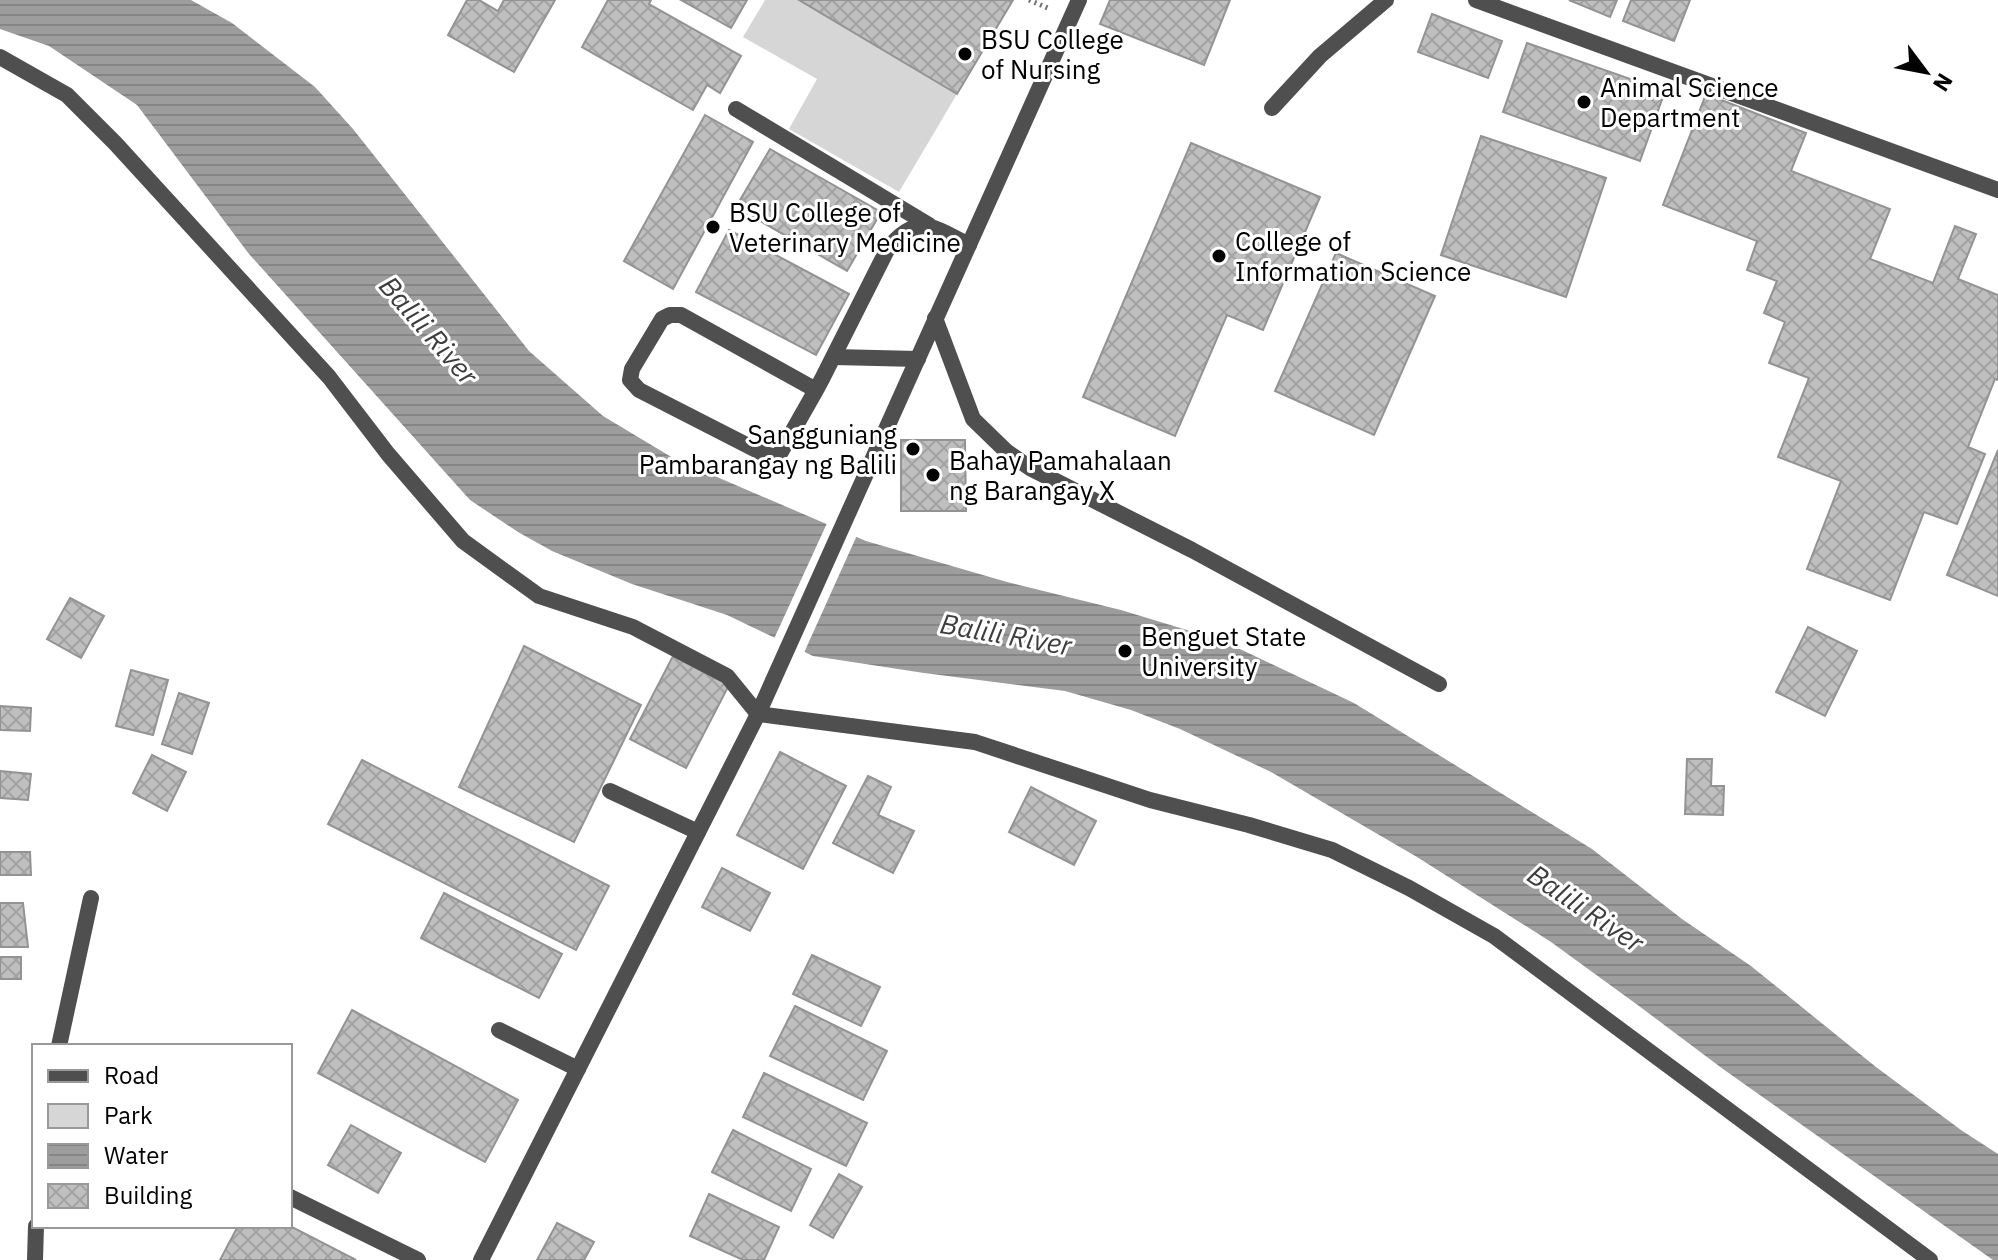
<svg xmlns="http://www.w3.org/2000/svg" width="1998" height="1260" viewBox="0 0 1998 1260" font-family="'IBM Plex Sans',sans-serif">
<style>
.green{fill:#d6d6d6}
.water{fill:url(#water-rules)}
.pier{fill:#fff}
.building{fill:url(#building-cross-hatch);stroke:#939393;stroke-width:2}
.lines{fill:none;stroke-linecap:round;stroke-linejoin:round}
.path{stroke:#717171;stroke-width:5;stroke-dasharray:2 4;stroke-linecap:butt}
.service{stroke:#4f4f4f;stroke-width:16}
.minor{stroke:#4f4f4f;stroke-width:16}
.poi-dot{fill:#000;stroke:#fff;stroke-width:3}
.labels{text-anchor:middle;dominant-baseline:central;stroke-width:6;stroke-linejoin:round;paint-order:stroke}
.poi-label{font-size:26px;fill:#000;stroke:#fff;text-anchor:start}
.water-label{font-size:28px;font-style:italic;fill:#3e3e3e;stroke:#fff}
</style>
<defs>
<pattern id="water-rules" width="6" height="5" patternUnits="userSpaceOnUse" patternTransform="scale(2)"><rect width="6" height="5" fill="#9d9d9d"/><path d="M0 2.5h6" fill="none" stroke="#858585"/></pattern>
<pattern id="building-cross-hatch" width="8" height="8" patternUnits="userSpaceOnUse" patternTransform="scale(2)"><rect width="8" height="8" fill="#bfbfbf"/><path d="M0 0l8 8M0 8l8-8" fill="none" stroke="#a2a2a2"/></pattern>
</defs>
<rect width="100%" height="100%" fill="#fff"/>
<!-- green -->
<path class="green" d="M765 0H799L957 94 899 192 789 129 817 79 743 37Z"/>
<!-- water -->
<path class="water" d="M0 0H191L232 23 315 87 353 129 529 351 603 416 673 458 866 541 1007 582 1121 610 1223 641 1354 703 1592 849 1682 919 1751 966 1876 1067 1961 1130 1998 1154V1260H1993L1723 1069 1639 1006 1551 942 1417 857 1271 772 1180 729 1131 710 1065 691 924 673 813 656 727 615 632 584 552 551 518 532 470 500 249 254 137 105 49 46 0 29Z"/>
<!-- pier -->
<path class="pier" d="M828 521 858 533 803 655 773 641Z"/>
<!-- building -->
<g class="building">
<path d="M467 0H479L498 11 504 0H555L514 72 448 35Z"/>
<path d="M608 0H651L649 4 741 56 720 93 707 85 693 110 582 47Z"/>
<path d="M681 0H747L731 28Z"/>
<path d="M799 0H1013L957 94Z"/>
<path d="M1110 0H1230L1204 65 1100 24Z"/>
<path d="M1569 0H1617L1610 17Z"/>
<path d="M1631 0H1690L1674 41 1623 21Z"/>
<path d="M1432 14 1502 41 1488 78 1418 52Z"/>
<path d="M1527 43 1665 91 1640 161 1503 112Z"/>
<path d="M1706 94 1806 133 1791 171 1890 209 1870 259 1933 283 1955 226 1976 234 1958 279 1998 295V380L1995 379 1968 447 1985 454 1957 524 1924 512 1890 600 1807 569 1841 481 1778 457 1809 378 1769 363 1785 322 1764 313 1777 281 1747 270 1757 241 1663 205Z"/>
<path d="M705 115 753 142 673 289 624 261Z"/>
<path d="M1481 136 1606 178 1566 297 1441 255Z"/>
<path d="M1191 143 1320 197 1263 330 1227 315 1175 436 1083 397Z"/>
<path d="M770 149 881 212 847 271 736 207Z"/>
<path d="M729 230 849 294 816 355 696 292Z"/>
<path d="M1336 253 1435 296 1374 435 1275 391Z"/>
<path d="M901 440H965L966 511H901Z"/>
<path d="M1998 450V596L1947 575Z"/>
<path d="M70 598 104 616 81 658 47 639Z"/>
<path d="M1808 627 1857 651 1825 716 1776 692Z"/>
<path d="M524 646 641 705 574 842 459 787Z"/>
<path d="M673 656 729 685 686 768 630 739Z"/>
<path d="M131 670 168 680 153 735 116 726Z"/>
<path d="M179 693 209 703 192 754 162 744Z"/>
<path d="M0 706 31 708 30 731 0 730Z"/>
<path d="M780 752 846 786 803 869 737 835Z"/>
<path d="M152 755 186 772 167 811 133 793Z"/>
<path d="M1687 759H1712L1711 786H1724L1723 815 1685 814Z"/>
<path d="M362 760 609 886 576 950 328 824Z"/>
<path d="M0 771 31 774 28 800 0 798Z"/>
<path d="M868 776 891 787 878 815 914 831 893 873 833 843Z"/>
<path d="M1031 787 1096 821 1074 865 1009 832Z"/>
<path d="M0 852H30L31 875H0Z"/>
<path d="M722 868 770 893 750 931 702 907Z"/>
<path d="M444 893 562 954 539 998 421 938Z"/>
<path d="M0 903H23L28 947H0Z"/>
<path d="M812 955 880 987 861 1026 793 994Z"/>
<rect x="0" y="957" width="21" height="22"/>
<path d="M795 1006 887 1051 863 1100 770 1056Z"/>
<path d="M352 1010 518 1100 485 1162 318 1073Z"/>
<path d="M764 1073 867 1123 846 1166 743 1117Z"/>
<path d="M351 1125 401 1153 378 1193 328 1165Z"/>
<path d="M733 1130 811 1169 791 1211 712 1172Z"/>
<path d="M839 1174 862 1187 833 1238 810 1225Z"/>
<path d="M709 1194 779 1227 764 1260H743L690 1236Z"/>
<path d="M557 1223 594 1242 584 1260H537Z"/>
<path d="M238 1226H290L356 1260H220Z"/>
</g>
<g class="lines">
<!-- path -->
<path class="path" d="M1029 0 1050 9"/>
<!-- service -->
<g class="service">
<path d="M1476 0 1998 190"/>
<path d="M1272 108 1320 56 1386 0"/>
<path d="M736 109 929 225"/>
<path d="M935 318 973 419 1006 451 1030 468 1192 550 1439 684"/>
<path d="M834 357 918 359"/>
<path d="M816 390 681 315H670L662 319 632 369 630 380 639 390 764 454 778 457 816 390 822 379 887 250C917 211 935 228 969 245"/>
<path d="M758 714 975 742 1150 800 1249 825 1332 850 1409 888 1494 936 1930 1260"/>
<path d="M610 791 698 832"/>
<path d="M499 1030 578 1069"/>
</g>
<!-- minor -->
<g class="minor">
<path d="M0 57 67 95 115 143 329 377 388 454 463 541 539 596 633 627 727 676 758 714"/>
<path d="M59 1046 91 898"/>
<path d="M290 1197 418 1260"/>
<path d="M35 1260 36 1226"/>
<path d="M481 1260 758 714 1079 0"/>
</g>
</g>
<!-- markers -->
<g class="poi-dot">
<circle cx="965" cy="54" r="8"/>
<circle cx="1584" cy="102" r="8"/>
<circle cx="713" cy="227" r="8"/>
<circle cx="1219" cy="256" r="8"/>
<circle cx="913" cy="449" r="8"/>
<circle cx="933" cy="475" r="8"/>
<circle cx="1125" cy="651" r="8"/>
</g>
<g class="labels">
<!-- poi labels -->
<g class="poi-label">
<text x="981" y="39">BSU College<tspan x="981" dy="30">of Nursing</tspan></text>
<text x="1600" y="87">Animal Science<tspan x="1600" dy="30">Department</tspan></text>
<text x="729" y="212">BSU College of<tspan x="729" dy="30">Veterinary Medicine</tspan></text>
<text x="1235" y="241">College of<tspan x="1235" dy="30">Information Science</tspan></text>
<text x="897" y="434" text-anchor="end">Sangguniang<tspan x="897" dy="30">Pambarangay ng Balili</tspan></text>
<text x="949" y="460">Bahay Pamahalaan<tspan x="949" dy="30">ng Barangay X</tspan></text>
<text x="1141" y="636">Benguet State<tspan x="1141" dy="30">University</tspan></text>
</g>
<!-- water labels -->
<g class="water-label">
<text transform="translate(429 330) rotate(49)">Balili River</text>
<text transform="translate(1006 634) rotate(10)">Balili River</text>
<text transform="translate(1586 908) rotate(34)">Balili River</text>
</g>
</g>
<!-- legend -->
<rect x="32" y="1044" width="260" height="184" fill="#ffffff" stroke="#999999" stroke-width="2"/>
<rect x="48" y="1070" width="40" height="12" fill="#4f4f4f" stroke="#999999" stroke-width="2"/>
<text x="104" y="1084" font-size="24" fill="#000000">Road</text>
<rect x="48" y="1104" width="40" height="24" fill="#d6d6d6" stroke="#999999" stroke-width="2"/>
<text x="104" y="1124" font-size="24" fill="#000000">Park</text>
<rect x="48" y="1144" width="40" height="24" fill="url(#water-rules)" stroke="#999999" stroke-width="2"/>
<text x="104" y="1164" font-size="24" fill="#000000">Water</text>
<rect x="48" y="1184" width="40" height="24" fill="url(#building-cross-hatch)" stroke="#999999" stroke-width="2"/>
<text x="104" y="1204" font-size="24" fill="#000000">Building</text>
<!-- north arrow -->
<g transform="translate(1926 72) rotate(122)" stroke="#ffffff" stroke-width="6" paint-order="stroke">
<path d="M0-6L14 30L0 20L-14 30Z" fill="#000000"/>
<text y="-12" font-size="22" font-weight="bold" text-anchor="middle" fill="#000000">N</text>
</g>
</svg>
